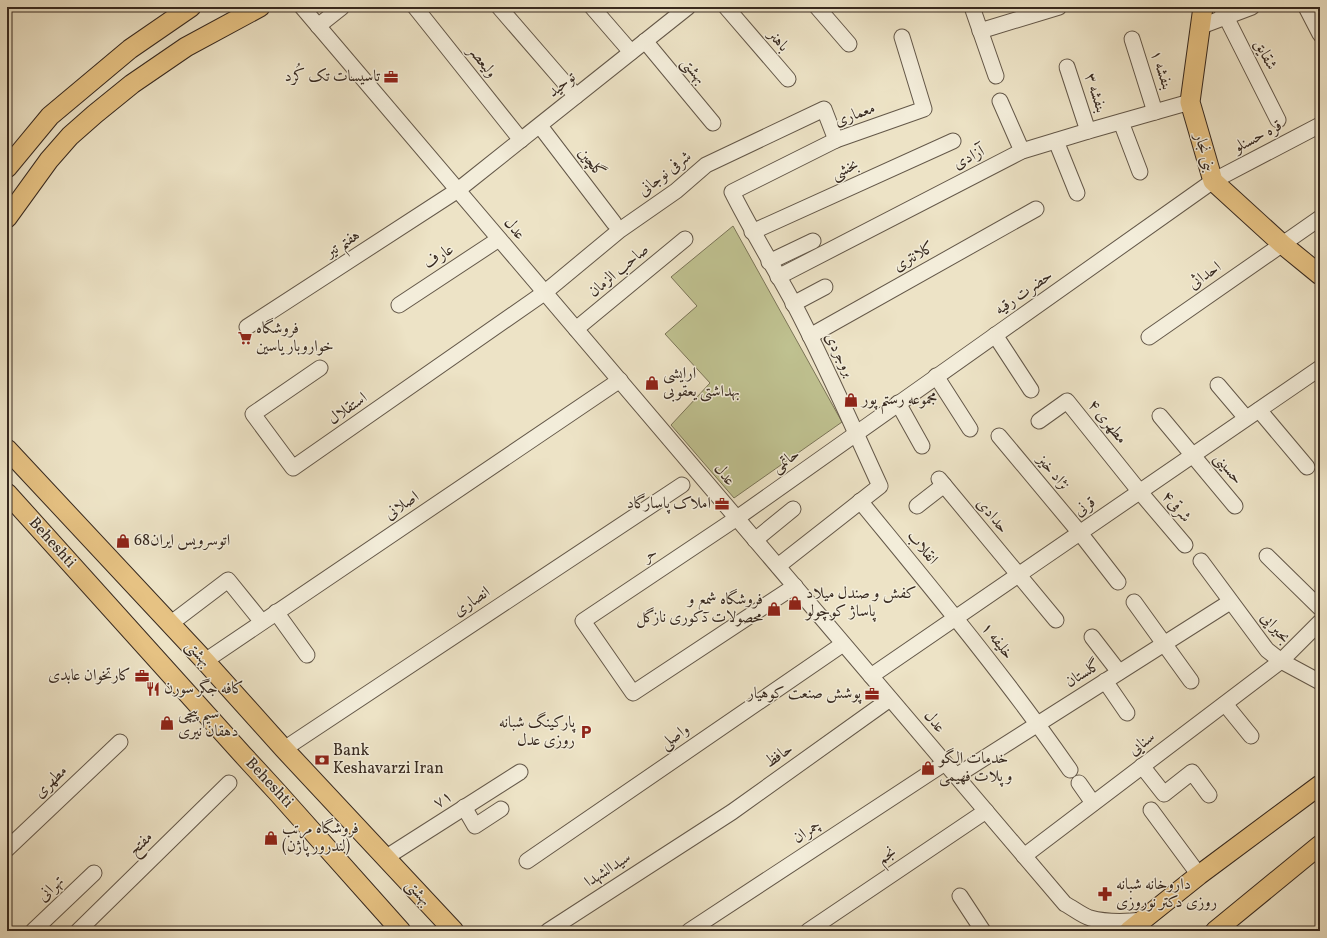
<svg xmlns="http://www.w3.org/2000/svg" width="1327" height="938" viewBox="0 0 1327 938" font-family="Vollkorn,Amiri,serif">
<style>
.green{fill:#bfc190;stroke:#7b7558}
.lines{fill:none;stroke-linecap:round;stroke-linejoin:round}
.minor-casing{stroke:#645849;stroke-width:17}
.major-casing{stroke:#37291f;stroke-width:21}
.minor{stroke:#f3edda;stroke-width:15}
.major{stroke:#e6c283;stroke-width:19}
.labels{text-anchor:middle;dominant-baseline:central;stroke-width:3;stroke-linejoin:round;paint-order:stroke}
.street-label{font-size:16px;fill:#37291f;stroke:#f3edda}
.poi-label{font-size:16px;fill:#37291f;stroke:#f3edda;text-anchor:start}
</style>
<rect width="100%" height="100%" fill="#ede3c6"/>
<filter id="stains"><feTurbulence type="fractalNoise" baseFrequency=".005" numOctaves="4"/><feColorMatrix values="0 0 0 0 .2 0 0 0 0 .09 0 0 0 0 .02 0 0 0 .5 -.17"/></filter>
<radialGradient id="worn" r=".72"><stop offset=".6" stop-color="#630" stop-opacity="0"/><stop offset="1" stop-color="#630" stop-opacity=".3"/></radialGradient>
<!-- green -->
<path class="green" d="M733 226 842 422 734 498 671 425 710 383 665 334 697 306 671 277Z"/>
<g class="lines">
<defs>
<g id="minor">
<path d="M302 7 1065 904C1073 908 1081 915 1090 918 1108 923 1126 922 1144 920"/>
<path d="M415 7 521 140"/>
<path d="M499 7 576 96"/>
<path d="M592 7 631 52"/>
<path d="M726 7 788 79"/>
<path d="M817 7 849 44"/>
<path d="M972 7 996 76"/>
<path d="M1221 7 1278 120"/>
<path d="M1306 7 1320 34"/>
<path d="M318 26 342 7"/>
<path d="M1199 27 1252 7"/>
<path d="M980 31 1059 7"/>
<path d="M1132 39 1155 112"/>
<path d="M645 41 713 123"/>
<path d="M1067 67 1088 131"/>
<path d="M1000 101 1022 151"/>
<path d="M1121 122 1140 172"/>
<path d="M540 126 614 223"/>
<path d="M1056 141 1077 193"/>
<path d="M752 232 953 141"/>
<path d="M769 262 813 241"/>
<path d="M778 277 1022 151 1088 131 1190 102"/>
<path d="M793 304 825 287"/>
<path d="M399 305 499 239"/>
<path d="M247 327 458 190 688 7"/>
<path d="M576 329 685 239"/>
<path d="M995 335 1031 390"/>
<path d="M810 336 1036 209"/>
<path d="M1149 337 1320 218"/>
<path d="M320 368 253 414 293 468 544 293 620 230 676 191 706 165 824 109 836 140"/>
<path d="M936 376 970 429"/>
<path d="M1218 385 1246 418"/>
<path d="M898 403 922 446"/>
<path d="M1259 410 1307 467"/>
<path d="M1160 416 1235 506"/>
<path d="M1039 421 1067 401 1140 492 1185 545"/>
<path d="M999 436 1080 533 1118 582"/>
<path d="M939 479 1056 620"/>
<path d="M860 501C932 589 1005 676 1070 770"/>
<path d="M917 506 944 485"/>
<path d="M755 540 793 509"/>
<path d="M1267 556 1320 608"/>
<path d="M1201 561 1267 650 1281 661 1320 682"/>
<path d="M778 566 880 486C852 425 825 363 794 304 774 267 751 230 732 192L836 140 924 109 902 37"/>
<path d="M795 586 633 693 583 621 737 518 1213 181 1320 125"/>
<path d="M1134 602 1191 681"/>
<path d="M276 612 307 655"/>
<path d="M170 624 228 580 262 622"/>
<path d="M1092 637 1119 672"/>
<path d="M205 661 620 380"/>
<path d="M871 676 1320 368"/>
<path d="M1105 681 1127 713"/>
<path d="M1225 704 1251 736"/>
<path d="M284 749 682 485"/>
<path d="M1142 766 1164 794 1192 772 1209 795"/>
<path d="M956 776 1230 602"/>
<path d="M1079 783 1093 803"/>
<path d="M464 807 475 826 501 809"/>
<path d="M1151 810 1199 875"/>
<path d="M7 849 120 742"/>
<path d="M1024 856 1281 661 1320 622"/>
<path d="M385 858 520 772"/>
<path d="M527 861 843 644"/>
<path d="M960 896 983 931"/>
<path d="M33 931 94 873"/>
<path d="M78 931 229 783"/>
<path d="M548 931 732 812 890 699"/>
<path d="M689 931 945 763"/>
<path d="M808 931 986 811"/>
</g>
<g id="major">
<path d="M1203 7 1190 102 1213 181 1282 244 1320 275"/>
<path d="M7 168 50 116 130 49 191 7"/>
<path d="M7 218 49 160 70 136 95 114 132 84 186 47 260 7"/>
<path d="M7 449 205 661 284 749 454 931"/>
<path d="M7 493 243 755 278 793 401 931"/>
<path d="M1129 931 1199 875 1320 785"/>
<path d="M1215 931 1320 845"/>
</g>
</defs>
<!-- minor casing -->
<use href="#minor" class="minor-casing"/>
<!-- major casing -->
<use href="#major" class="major-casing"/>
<!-- minor -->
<use href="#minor" class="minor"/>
<!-- major -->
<use href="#major" class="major"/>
</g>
<!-- icons -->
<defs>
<symbol id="office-bare" viewBox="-9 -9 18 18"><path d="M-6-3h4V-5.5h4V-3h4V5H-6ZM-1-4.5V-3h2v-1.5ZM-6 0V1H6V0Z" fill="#8f2418" stroke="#f3edda" stroke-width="2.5" paint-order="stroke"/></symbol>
<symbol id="supermarket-bare" viewBox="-9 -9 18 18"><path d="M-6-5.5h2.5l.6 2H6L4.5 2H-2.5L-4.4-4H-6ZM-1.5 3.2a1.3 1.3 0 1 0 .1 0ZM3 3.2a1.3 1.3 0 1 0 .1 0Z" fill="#8f2418" stroke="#f3edda" stroke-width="2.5" paint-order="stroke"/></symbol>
<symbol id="shop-bare" viewBox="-9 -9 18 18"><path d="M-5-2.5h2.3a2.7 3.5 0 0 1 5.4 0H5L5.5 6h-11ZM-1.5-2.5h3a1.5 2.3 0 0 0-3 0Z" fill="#8f2418" stroke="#f3edda" stroke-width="2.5" paint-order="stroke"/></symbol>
<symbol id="restaurant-bare" viewBox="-9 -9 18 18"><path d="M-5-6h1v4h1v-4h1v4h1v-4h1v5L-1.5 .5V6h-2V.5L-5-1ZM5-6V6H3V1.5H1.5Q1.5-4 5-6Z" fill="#8f2418" stroke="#f3edda" stroke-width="2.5" paint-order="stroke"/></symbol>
<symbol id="parking-bare" viewBox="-9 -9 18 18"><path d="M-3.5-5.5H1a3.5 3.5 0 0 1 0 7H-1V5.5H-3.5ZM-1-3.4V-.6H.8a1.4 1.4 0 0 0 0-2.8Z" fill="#8f2418" stroke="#f3edda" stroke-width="2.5" paint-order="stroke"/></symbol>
<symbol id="bank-bare" viewBox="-9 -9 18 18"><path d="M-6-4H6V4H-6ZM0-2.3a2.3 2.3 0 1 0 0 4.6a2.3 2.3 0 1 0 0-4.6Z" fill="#8f2418" stroke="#f3edda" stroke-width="2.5" paint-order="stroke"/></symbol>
<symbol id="pharmacy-bare" viewBox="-9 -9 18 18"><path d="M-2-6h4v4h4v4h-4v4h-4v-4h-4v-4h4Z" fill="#8f2418" stroke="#f3edda" stroke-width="2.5" paint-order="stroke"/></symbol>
</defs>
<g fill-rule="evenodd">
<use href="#office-bare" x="381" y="67" width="20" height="20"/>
<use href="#supermarket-bare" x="235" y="328" width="20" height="20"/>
<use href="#shop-bare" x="642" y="373" width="20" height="20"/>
<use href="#shop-bare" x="841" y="390" width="20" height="20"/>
<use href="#office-bare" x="712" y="494" width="20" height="20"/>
<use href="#shop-bare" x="113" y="531" width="20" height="20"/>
<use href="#shop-bare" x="785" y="593" width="20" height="20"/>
<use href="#shop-bare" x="764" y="599" width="20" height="20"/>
<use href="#office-bare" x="132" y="666" width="20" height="20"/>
<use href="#restaurant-bare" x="143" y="679" width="20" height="20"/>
<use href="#office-bare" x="862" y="684" width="20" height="20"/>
<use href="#shop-bare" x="157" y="713" width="20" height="20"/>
<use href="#parking-bare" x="576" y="722" width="20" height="20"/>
<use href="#bank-bare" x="312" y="750" width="20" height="20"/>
<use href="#shop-bare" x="918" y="758" width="20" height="20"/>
<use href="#shop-bare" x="261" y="828" width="20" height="20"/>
<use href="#pharmacy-bare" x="1095" y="884" width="20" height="20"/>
</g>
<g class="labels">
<!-- street labels -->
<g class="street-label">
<text transform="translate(778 41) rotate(49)">باهنر</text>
<text transform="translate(1265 55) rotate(63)">شقایق</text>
<text transform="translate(482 62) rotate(52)">ولیعصر</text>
<text transform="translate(1161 70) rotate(72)">بنفشه ۱</text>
<text transform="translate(693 71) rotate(50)">بهشتی</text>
<text transform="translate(562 85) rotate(-39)">توحید</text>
<text transform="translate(1095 93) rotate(72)">بنفشه ۳</text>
<text transform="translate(855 115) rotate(-20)">معماری</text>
<text transform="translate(1258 137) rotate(-28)">قره حسنلو</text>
<text transform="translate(1204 153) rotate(74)">بنی نجار</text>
<text transform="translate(969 158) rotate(-27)">آزادی</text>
<text transform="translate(591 163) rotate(52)">گلچین</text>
<text transform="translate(845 170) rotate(-25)">بخشی</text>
<text transform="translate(665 174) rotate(-38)">شرفی نوجانی</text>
<text transform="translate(514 229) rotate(50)">عدل</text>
<text transform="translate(343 244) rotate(-33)">هفتم تیر</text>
<text transform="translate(439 257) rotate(-33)">عارف</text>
<text transform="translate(914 257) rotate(-29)">کلانتری</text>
<text transform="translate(619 271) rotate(-40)">صاحب الزمان</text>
<text transform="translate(1205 276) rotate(-35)">احداثی</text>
<text transform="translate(1024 293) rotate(-35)">حضرت رقیه</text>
<text transform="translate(839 355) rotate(64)">بروجردی</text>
<text transform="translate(348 409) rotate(-35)">استقلال</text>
<text transform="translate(1107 422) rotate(51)">مطهری ۴</text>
<text transform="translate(786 461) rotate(-35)">حاتمی</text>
<text transform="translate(1228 469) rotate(51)">حسینی</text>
<text transform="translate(1053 473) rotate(50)">نژاد خیز</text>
<text transform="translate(724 475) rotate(50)">عدل</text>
<text transform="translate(402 506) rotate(-34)">اصلانی</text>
<text transform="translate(1085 507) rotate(-35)">قرنی</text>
<text transform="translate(1176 507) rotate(49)">۴شرقی</text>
<text transform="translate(992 516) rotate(50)">حدادی</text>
<text transform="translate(52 543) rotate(48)">Beheshti</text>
<text transform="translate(922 548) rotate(50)">انقلاب</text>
<text transform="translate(650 555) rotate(-34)">حر</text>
<text transform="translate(472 602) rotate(-34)">انصاری</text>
<text transform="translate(1275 628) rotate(48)">بحیرایی</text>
<text transform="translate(997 641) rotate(52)">خلیفه ۱</text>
<text transform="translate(198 654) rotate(47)">بهشتى</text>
<text transform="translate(1083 674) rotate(-32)">گلستان</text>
<text transform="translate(934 722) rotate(50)">عدل</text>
<text transform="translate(675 737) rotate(-35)">واصلی</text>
<text transform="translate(1142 744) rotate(-37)">سنایی</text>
<text transform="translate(779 756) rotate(-35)">حافظ</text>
<text transform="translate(51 782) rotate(-44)">مطهری</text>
<text transform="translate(269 783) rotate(47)">Beheshti</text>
<text transform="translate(443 800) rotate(-33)">۷۱</text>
<text transform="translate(807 832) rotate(-33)">چمران</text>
<text transform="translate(141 844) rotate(-44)">مفتح</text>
<text transform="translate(887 856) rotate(-34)">نجم</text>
<text transform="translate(608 870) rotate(-33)">سیدالشهدا</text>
<text transform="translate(51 889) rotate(-43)">تهرانی</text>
<text transform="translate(418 893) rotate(47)">بهشتى</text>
</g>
<!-- poi labels -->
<g class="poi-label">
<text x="380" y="77" text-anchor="end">تاسیسات تک کُرد</text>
<text x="256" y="329">فروشگاه<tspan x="256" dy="18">خواروبار یاسین</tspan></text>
<text x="663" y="374">ارایشی<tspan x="663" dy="18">بهداشتی یعقوبی</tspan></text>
<text x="862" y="400">مجموعه رستم پور</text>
<text x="711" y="504" text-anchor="end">املاک پاسارگاد</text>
<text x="134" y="541">اتوسرویس ایران68</text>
<text x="806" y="594">کفش و صندل میلاد<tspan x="806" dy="18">پاساژ کوچولو</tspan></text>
<text x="763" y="600" text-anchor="end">فروشگاه شمع و<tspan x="763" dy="18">محصولات دکوری نازگل</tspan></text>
<text x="131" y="676" text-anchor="end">کارتخوان عابدی</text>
<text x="164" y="689">کافه جگر سورن</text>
<text x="861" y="694" text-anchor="end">پوشش صنعت کوهیار</text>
<text x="178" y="714">سیم پیچی<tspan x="178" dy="18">دهقان نیری</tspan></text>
<text x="575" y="723" text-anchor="end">پارکینگ شبانه<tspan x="575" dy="18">روزی عدل</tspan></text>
<text x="333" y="751">Bank<tspan x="333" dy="18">Keshavarzi Iran</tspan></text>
<text x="939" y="759">خدمات الگو<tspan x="939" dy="18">و پلات فهیمی</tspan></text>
<text x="282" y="829">فروشگاه مرتب<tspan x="282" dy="18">(لندرور پاژن)</tspan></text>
<text x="1116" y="885">داروخانه شبانه<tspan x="1116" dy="18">روزی دکتر نوروزی</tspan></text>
</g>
</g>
<!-- margin -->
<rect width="1327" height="938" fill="none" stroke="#ede3c6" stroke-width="24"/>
<rect x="8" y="8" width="1311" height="922" fill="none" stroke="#37291f" stroke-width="2"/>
<rect x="12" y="12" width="1303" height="914" fill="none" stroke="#37291f"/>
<rect width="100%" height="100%" filter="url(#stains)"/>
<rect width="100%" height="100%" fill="url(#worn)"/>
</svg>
